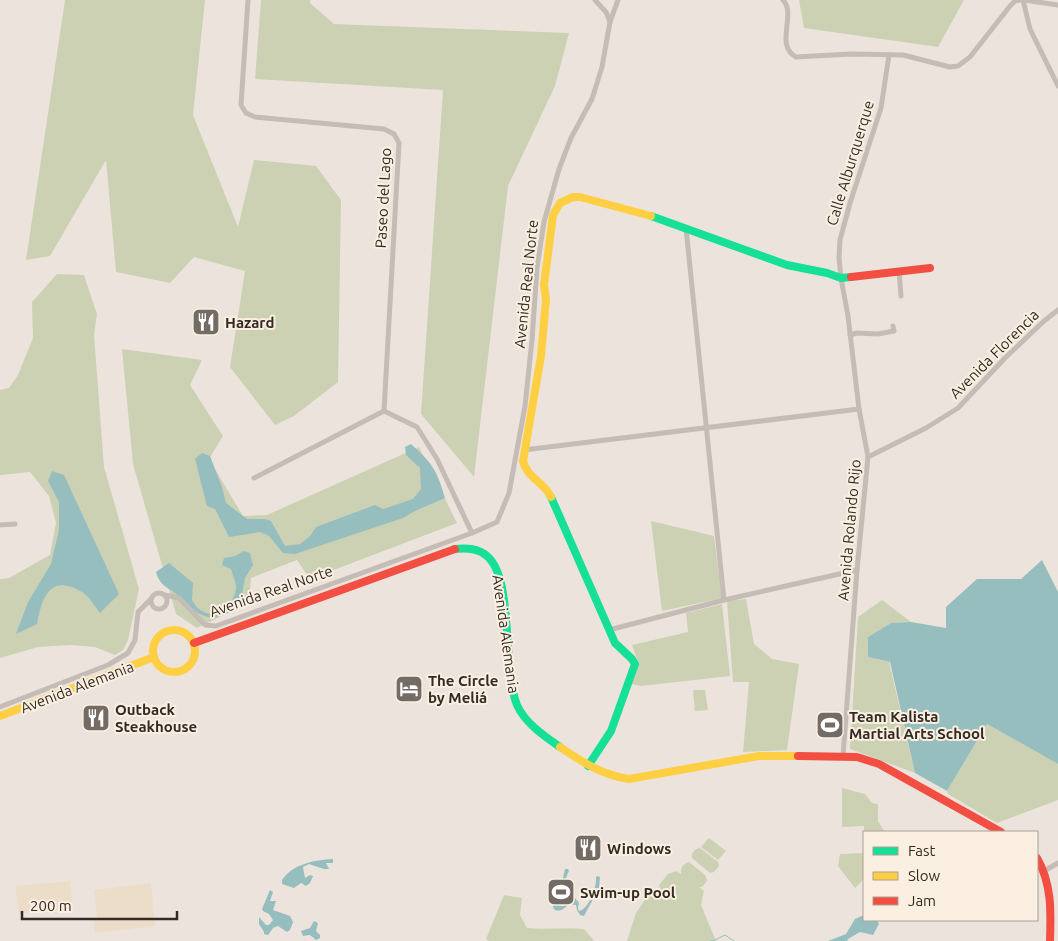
<svg xmlns="http://www.w3.org/2000/svg" width="1058" height="941" viewBox="0 0 1058 941" font-family="Ubuntu,sans-serif">
<style>
.green{fill:#ccd1b4}
.plaza{fill:#ecddc9}
.water{fill:#96bebf}
.lines{fill:none;stroke-linecap:round;stroke-linejoin:round}
.stream{stroke:#96bebf;stroke-width:1}
.street{stroke:#c4bcb5;stroke-width:5}
.fast{stroke:#16e098;stroke-width:8}
.slow{stroke:#ffcf43;stroke-width:8}
.jam{stroke:#f24e42;stroke-width:8}
.labels{text-anchor:middle;dominant-baseline:central;stroke-width:4;stroke-linejoin:round;paint-order:stroke}
.street-label{font-size:15px;fill:#342a24;stroke:#faefe1}
.poi-label{font-size:15px;font-weight:bold;fill:#342a24;stroke:#faefe1;text-anchor:start}
</style>
<rect width="100%" height="100%" fill="#ece4dc"/>
<!-- green -->
<g class="green">
<path d="M65 0H205L193 115 238 227 254 160 316 166 341 200 338 382 294 416 275 425 230 367 245 271 194 257 170 283 116 272 106 160 50 256 26 260Z"/>
<path d="M261 0H310V3L334 24 569 33 555 86 508 186 474 477 421 414 443 90 255 79Z"/>
<path d="M799 0H964L938 47 804 28Z"/>
<path d="M57 274 84 275 97 314 94 335 104 467 139 589 128 640 123 650 115 655 95 647 70 645 38 647 0 658V579L9 578 50 555 56 523 49 496 30 472 0 475V390L9 388 18 375 33 338 32 302Z"/>
<path d="M122 349 202 360 190 385 223 436 209 459 243 516 267 515 419 447 457 523 310 579 297 560 251 578 249 603 197 628 176 614 133 464Z"/>
<path d="M651 521 714 536 722 598 662 611Z"/>
<path d="M746 599 754 644 772 659 799 664 787 750 743 752 749 682H733L727 601Z"/>
<path d="M882 600 911 622 891 623 868 637V657L889 662 915 773 850 749 858 617Z"/>
<path d="M722 604 730 676 641 686 632 684 638 662 632 645 688 632 686 613Z"/>
<path d="M693 690H705L708 710 695 711Z"/>
<path d="M987 724 1058 764V800L997 823 948 794 947 791Z"/>
<path d="M842 788 865 794 872 803 878 804V821L885 832H864V851V826L842 827Z"/>
<path d="M709 838 726 851 718 860 701 847Z"/>
<path d="M700 848 718 862 719 866 714 872 710 873 692 858V854L696 849Z"/>
<path d="M864 853V879L855 888 838 866 840 854Z"/>
<path d="M689 862 706 876 707 881 702 887H699L704 891 701 905 716 941H627L636 913 647 897 661 891 659 885 668 874 676 871 681 874C681 868 682 864 689 862Z"/>
<path d="M504 895 522 898 520 915 527 928C546 930 565 927 584 929L594 941H489L486 939Z"/>
</g>
<!-- plaza -->
<g class="plaza">
<path d="M70 881 73 908 19 914 15 886Z"/>
<path d="M151 883 155 926 95 933 94 919 97 918 94 890Z"/>
</g>
<!-- water -->
<g class="water">
<path d="M411 444C432 463 437 470 445 498L415 511 403 518 295 554 283 553 269 536 260 532 229 537 215 509 207 506 195 459 202 453 210 456 222 487 226 503 247 519H265L271 521 285 546 300 544 310 536 316 527 375 505 383 509 413 499 421 489 420 468 406 455 405 447Z"/>
<path d="M52 471 64 475 119 594 100 613C95 607 89 596 82 592 50 573 42 597 37 624L16 634 28 602 51 564 59 530V502L48 481Z"/>
<path d="M244 551 250 553 253 565 245 578 240 605C221 620 207 623 188 605 185 603 183 599 180 597 169 587 160 587 156 572L169 563 193 583 192 600C194 603 196 607 199 609 216 623 237 603 236 585 235 580 232 574 231 569L222 565 224 558 235 556Z"/>
<path d="M1042 560 1058 592V764L987 724 947 791 915 773 890 662 868 657V637L891 623 911 622 946 628V607L977 579H1021Z"/>
<path d="M333 859V863H326L329 869H324L309 864 303 867 305 878 310 875 313 876 310 883 306 886 301 883 294 888 282 884V880C293 864 314 860 333 859Z"/>
<path d="M565 869H568L569 871 567 875 560 904 561 906 566 905 570 899 575 898 579 903 578 908 579 911C589 909 597 887 596 877L598 876 600 877 599 888 584 916 580 915 577 910 576 905 568 904C566 908 560 912 555 910L553 907 554 902 558 900Z"/>
<path d="M270 890 273 892 270 901H276L273 910 290 916 293 922 290 930 287 932 278 926 273 928 268 935 264 934V932L259 924V917L266 925H269L273 920 269 914 263 911 262 909Z"/>
<path d="M864 915V920H877L879 924 873 935 860 932 848 939 847 941H828L846 934 855 919Z"/>
<path d="M314 921 318 923 316 931 320 935V938L316 940 310 935 303 936 301 931 310 928Z"/>
</g>
<g class="lines">
<!-- stream -->
<path class="stream" d="M710 941 715 940 725 935 734 941"/>
<!-- street -->
<g class="street">
<path d="M248 0 241 105 246 113 255 117 384 129 394 134 399 143 384 411"/>
<path d="M595 0 606 12 610 22"/>
<path d="M783 0C797 14 774 45 796 57L851 54 903 55 950 67 958 66 970 57 1010 6 1015 1 1021 0"/>
<path d="M1023 0 1030 29 1058 86"/>
<path d="M1024 0 1058 5"/>
<path d="M686 228 724 600"/>
<path d="M899 271 901 296"/>
<path d="M850 335 857 333 878 334 894 331 893 326"/>
<path d="M384 411 417 427 437 459 472 533"/>
<path d="M524 450 859 409"/>
<path d="M868 457 926 428 958 408 1005 358 1044 321 1058 310"/>
<path d="M254 478 384 411"/>
<path d="M0 525 15 524"/>
<circle cx="159" cy="601" r="8"/>
<path d="M165 595 179 598 205 625 216 626 472 533 497 522 509 493 525 406 532 340 537 268 544 222 559 169 571 138 592 99 602 67 610 22 618 0"/>
<path d="M609 630 724 600 857 570"/>
<path d="M0 707 108 665 128 653 135 640 138 612 151 599"/>
<path d="M843 756 857 570 868 457 859 409 848 316 841 278 839 258 840 240 850 203 881 108 889 55"/>
<path d="M1044 871 1058 863"/>
</g>
<!-- fast -->
<g class="fast">
<path d="M651 216 787 265 827 273 841 278 851 277"/>
<path d="M551 497 615 643 632 659 635 664 611 731 588 766"/>
<path d="M455 549C467 548 479 548 488 557 514 581 502 668 517 705 525 723 544 736 560 747"/>
</g>
<!-- slow -->
<g class="slow">
<path d="M551 497C544 482 527 478 523 461L541 356 546 299 544 285 553 215 560 203 573 197H580L651 216"/>
<circle cx="174" cy="651" r="21"/>
<path d="M0 716 154 657"/>
<path d="M560 747C582 762 602 775 629 779L759 756H798"/>
</g>
<!-- jam -->
<g class="jam">
<path d="M851 277 930 268"/>
<path d="M194 643 455 549"/>
<path d="M798 756 857 757 879 764 1001 832"/>
<path d="M1037 858C1052 884 1051 912 1050 941"/>
</g>
</g>
<!-- icons -->
<defs>
<symbol id="restaurant-square" viewBox="-11 -11 22 22"><rect x="-9" y="-9" width="18" height="18" rx="4" fill="#746b64" stroke="#faefe1"/><path d="M-5-6h1v4h1v-4h1v4h1v-4h1v5L-1.5 .5V6h-2V.5L-5-1ZM5-6V6H3V1.5H1.5Q1.5-4 5-6Z" fill="#fff"/></symbol>
<symbol id="hotel-square" viewBox="-11 -11 22 22"><rect x="-9" y="-9" width="18" height="18" rx="4" fill="#746b64" stroke="#faefe1"/><path d="M-6-4.5h1.5V1H6V5H4.5V3h-9V5H-6ZM-4 0a1.8 1.8 0 1 1 3.6 0ZM.5 0V-2.5h3Q6-2.5 6 0Z" fill="#fff"/></symbol>
<symbol id="stadium-square" viewBox="-11 -11 22 22"><rect x="-9" y="-9" width="18" height="18" rx="4" fill="#746b64" stroke="#faefe1"/><path d="M0-5a6.5 5 0 1 0 0 10a6.5 5 0 1 0 0-10ZM-3.5-1.8h7v3.6h-7Z" fill="#fff"/></symbol>
</defs>
<g fill-rule="evenodd">
<use href="#restaurant-square" x="190" y="306" width="32" height="32"/>
<use href="#hotel-square" x="393" y="673" width="32" height="32"/>
<use href="#restaurant-square" x="80" y="702" width="32" height="32"/>
<use href="#stadium-square" x="814" y="709" width="32" height="32"/>
<use href="#restaurant-square" x="572" y="832" width="32" height="32"/>
<use href="#stadium-square" x="545" y="876" width="32" height="32"/>
</g>
<g class="labels">
<!-- street labels -->
<g class="street-label">
<text transform="translate(850 163) rotate(-73)">Calle Alburquerque</text>
<text transform="translate(383 198) rotate(-87)">Paseo del Lago</text>
<text transform="translate(526 284) rotate(-84)">Avenida Real Norte</text>
<text transform="translate(994 354) rotate(-45)">Avenida Florencia</text>
<text transform="translate(849 530) rotate(-85)">Avenida Rolando Rijo</text>
<text transform="translate(271 591) rotate(-19)">Avenida Real Norte</text>
<text transform="translate(506 634) rotate(82)">Avenida Alemania</text>
<text transform="translate(77 687) rotate(-21)">Avenida Alemania</text>
</g>
<!-- poi labels -->
<g class="poi-label">
<text x="225" y="322">Hazard</text>
<text x="428" y="680">The Circle<tspan x="428" dy="17">by Meliá</tspan></text>
<text x="115" y="709">Outback<tspan x="115" dy="17">Steakhouse</tspan></text>
<text x="849" y="716">Team Kalista<tspan x="849" dy="17">Martial Arts School</tspan></text>
<text x="607" y="848">Windows</text>
<text x="580" y="892">Swim-up Pool</text>
</g>
</g>
<!-- legend -->
<rect x="863" y="831" width="175" height="90" fill="#faefe1" stroke="#aba095"/>
<rect x="873" y="847" width="25" height="8" fill="#16e098" stroke="#aba095"/>
<text x="908" y="856" font-size="15" fill="#342a24">Fast</text>
<rect x="873" y="872" width="25" height="8" fill="#ffcf43" stroke="#aba095"/>
<text x="908" y="881" font-size="15" fill="#342a24">Slow</text>
<rect x="873" y="897" width="25" height="8" fill="#f24e42" stroke="#aba095"/>
<text x="908" y="906" font-size="15" fill="#342a24">Jam</text>
<!-- scale -->
<path d="M22 911v8h155v-8" fill="none" stroke="#342a24" stroke-width="2.5"/>
<text x="30" y="911" font-size="15" fill="#342a24" stroke="#faefe1" stroke-width="4" paint-order="stroke">200 m</text>
</svg>
